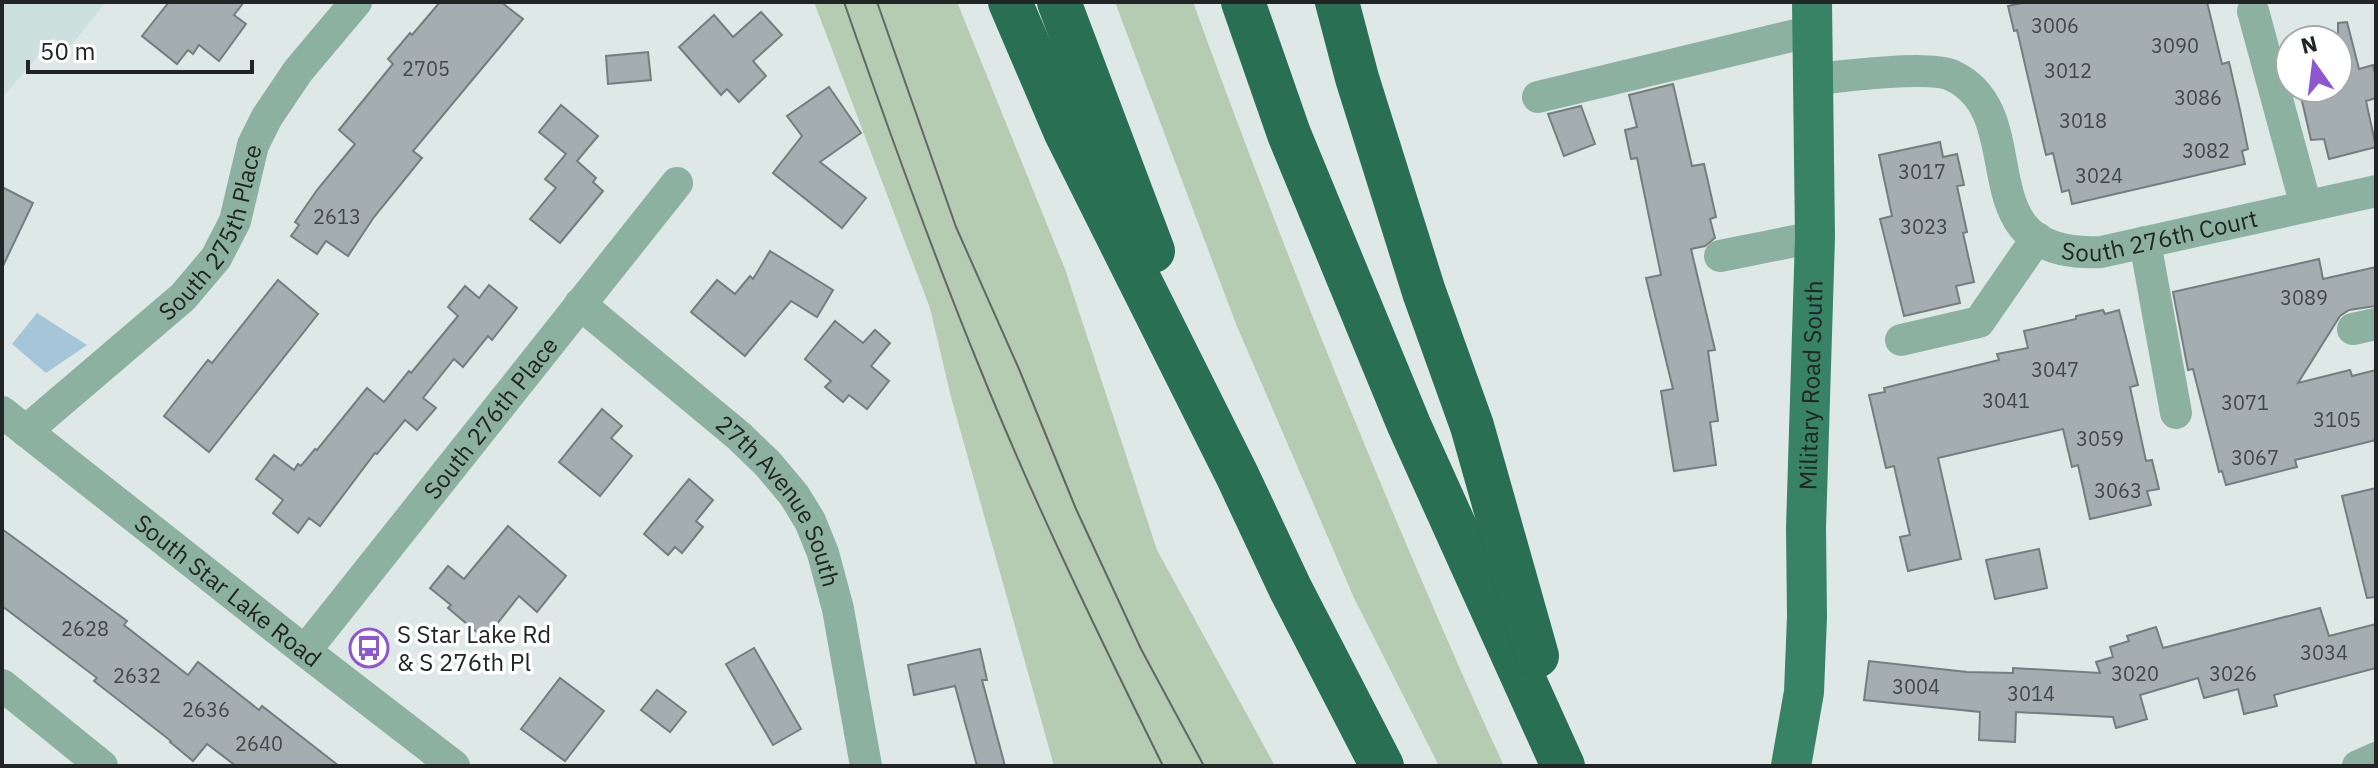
<svg xmlns="http://www.w3.org/2000/svg" width="2378" height="768" viewBox="0 0 2378 768" font-family="'IBM Plex Sans',sans-serif">
<style>
.built{fill:#cce0de}
.green{fill:#b5cbb2}
.water{fill:#a5c6d9}
.building{fill:#a4aeb0;stroke:#747d7f;stroke-width:2}
.lines{fill:none;stroke-linecap:round;stroke-linejoin:round}
.minor{stroke:#8cb1a0;stroke-width:32}
.major{stroke:#388366;stroke-width:40}
.highway{stroke:#286f54;stroke-width:44}
.tram{stroke:#616766;stroke-width:2}
.labels{text-anchor:middle;dominant-baseline:central;stroke-width:7;stroke-linejoin:round;paint-order:stroke}
.number-label{font-size:20px;fill:#424748}
.street-label{font-size:24px;fill:#212525;stroke:#fff}
.poi-label{font-size:24px;fill:#212525;stroke:#fff;text-anchor:start}
</style>
<rect width="100%" height="100%" fill="#dee8e7"/>
<!-- built -->
<path class="built" d="M2 2H106L69 48 53 38 2 98Z"/>
<!-- green -->
<g class="green">
<path d="M814 2H957L1065 269 1157 550 1275 766H1054L951 397 930 308Z"/>
<path d="M1115 2H1193C1257 179 1326 354 1399 527 1433 607 1467 687 1504 766H1439L1354 598 1236 324Z"/>
</g>
<!-- water -->
<path class="water" d="M37 313 87 345 46 373 12 344Z"/>
<!-- building -->
<g class="building">
<path d="M169 2H244L234 15 246 24 219 61 199 45 193 54 188 50 177 64 142 36Z"/>
<path d="M440 2H501L523 19 413 151 422 158 374 217 348 256 326 241 317 254 291 236 299 225 295 222 317 190 355 144 339 130 393 64 388 59 410 33 412 35Z"/>
<path d="M2027 2H2207L2222 64 2229 62 2240 110 2248 149 2242 151 2245 164 2072 204 2069 190 2062 192 2053 153 2046 155 2017 30 2014 31 2008 6Z"/>
<path d="M761 12 782 35 753 61 766 76 739 102 727 89 721 95 679 47 714 15 733 37Z"/>
<path d="M2347 22 2359 69 2373 65 2376 78V98L2366 101 2376 147 2329 159 2324 139 2311 140 2299 88H2338V23Z"/>
<path d="M648 52 651 80 608 84 606 56Z"/>
<path d="M1673 84 1692 166 1704 164 1716 217 1710 219 1715 238 1705 246 1691 249 1715 350 1708 351 1718 421 1710 422 1716 465 1674 471 1661 391 1673 389 1646 278 1661 275 1637 158 1631 159 1625 130 1637 127 1629 95Z"/>
<path d="M829 87 861 133 820 162 866 198 842 228 773 173 802 136 787 116Z"/>
<path d="M561 105 598 136 577 161 596 178 593 182 603 191 560 243 530 219 556 188 545 179 566 154 539 132Z"/>
<path d="M1581 106 1595 144 1564 156 1548 114Z"/>
<path d="M1940 142 1943 157 1957 154 1964 185 1957 186 1967 232 1963 233 1974 282 1956 286 1960 303 1904 316 1880 219 1892 216 1879 155Z"/>
<path d="M2 187 33 203 2 268Z"/>
<path d="M770 251 833 290 817 317 791 301 745 356 691 312 717 280 735 294 750 276 753 279Z"/>
<path d="M2319 259 2323 279 2376 267V306L2349 310 2340 316 2298 383 2350 370 2352 376 2376 370V440L2295 460 2297 467 2226 485 2222 471 2219 472 2193 369 2188 370 2173 292Z"/>
<path d="M278 280 318 314 209 452 164 416 208 360 212 363Z"/>
<path d="M489 285 517 308 492 340 488 336 463 367 454 359 423 398 436 408 417 430 405 420 377 454 375 453 320 526 309 518 298 533 273 513 283 500 256 479 274 455 294 470 298 464 301 466 315 449 317 450 367 388 384 402 409 371 411 373 458 316 448 307 465 286 479 298Z"/>
<path d="M2103 310 2105 314 2119 310 2138 385 2130 387 2146 461 2152 460 2159 489 2147 491 2151 505 2090 519 2078 465 2072 467 2063 429 1938 458 1961 559 1908 571 1900 537 1910 535 1894 466 1886 468 1869 395 1885 392 1884 388 1999 360 1997 354 2028 348 2024 331 2076 319V316Z"/>
<path d="M835 321 863 343 875 330 890 343 871 366 889 381 867 409 849 395 843 402 825 387 831 381 805 359Z"/>
<path d="M602 409 622 426 611 438 632 456 600 496 559 462Z"/>
<path d="M689 479 713 500 696 521 703 527 682 553 675 547 668 555 644 534Z"/>
<path d="M2376 488V597L2367 598 2342 496Z"/>
<path d="M508 526 566 576 537 612 519 596 485 639 448 608 451 605 430 588 448 566 464 579Z"/>
<path d="M2 529 127 621 124 625 188 675 198 662 259 710 262 706 339 766H236L207 744 193 761 170 742 171 741 94 681 97 678 2 606Z"/>
<path d="M2039 549 2047 588 1995 599 1986 560Z"/>
<path d="M2320 608 2329 636 2376 624V668L2274 695 2277 706 2244 714 2238 689 2204 698 2198 678 2140 695 2147 719 2116 728 2113 717 2016 712 2015 742 1979 740 1980 712 1864 700 1869 661 1967 672 2013 673V668L2100 673 2096 662 2113 657 2110 647 2129 641 2127 636 2156 627 2163 648Z"/>
<path d="M754 648 801 729 773 745 726 664Z"/>
<path d="M980 649 987 680H982L1005 766H977L955 686 914 695 908 665Z"/>
<path d="M560 678 604 711 565 761 521 729Z"/>
<path d="M657 690 686 712 670 732 641 710Z"/>
</g>
<g class="lines">
<!-- minor -->
<g class="minor">
<path d="M2253 11 2306 206"/>
<path id="s1" d="M1813 79C1843 77 1929 64 1953 76 2037 116 1958 259 2101 252L2376 191"/>
<path d="M1538 97 1812 31"/>
<path d="M2145 242 2176 413"/>
<path d="M1720 256 1815 237"/>
<path id="s2" d="M580 304 739 436 768 464 794 495 810 521 823 553 838 609 866 766"/>
<path d="M2353 329 2376 324"/>
<path d="M1901 340 1979 322 2037 238"/>
<path id="s3" d="M2 412 305 651 454 766"/>
<path id="s4" d="M26 431 183 297 216 258 235 221 253 145 267 117 298 71 356 2"/>
<path id="s5" d="M305 651 677 183"/>
<path d="M2 685 102 766"/>
<path d="M2358 766 2376 758"/>
</g>
<!-- major -->
<path class="major" id="s6" d="M1791 766 1804 692 1807 617 1806 528 1815 237 1812 2"/>
<!-- highway -->
<g class="highway">
<path d="M1010 2 1066 133 1237 475 1290 588 1382 766"/>
<path d="M1059 2 1153 251"/>
<path d="M1243 2 1289 134 1409 425 1563 766"/>
<path d="M1337 2 1357 78 1424 292 1472 426 1537 656"/>
</g>
<!-- tram -->
<g class="tram">
<path d="M844 2C887 126 931 249 981 371 1035 505 1099 636 1163 766"/>
<path d="M877 2 956 227 1019 369 1076 509 1141 649 1204 766"/>
</g>
</g>
<!-- icons -->
<defs>
<symbol id="bus-ring" viewBox="-11 -11 22 22"><circle r="9.5" fill="#fff" stroke="#8e57cf" stroke-width="1.5"/><path d="M-5-6H5V4H4V6H2V4H-2V6H-4V4H-5ZM-3.5-4V0h7V-4ZM-3.5 1.2v1.5H-2V1.2ZM2 1.2v1.5H3.5V1.2Z" fill="#8e57cf"/></symbol>
</defs>
<g fill-rule="evenodd">
<use href="#bus-ring" x="347" y="626" width="44" height="44"/>
</g>
<g class="labels">
<!-- number labels -->
<g class="number-label">
<text x="2055" y="25">3006</text>
<text x="2175" y="45">3090</text>
<text x="426" y="68">2705</text>
<text x="2068" y="70">3012</text>
<text x="2198" y="97">3086</text>
<text x="2083" y="120">3018</text>
<text x="2206" y="150">3082</text>
<text x="1922" y="171">3017</text>
<text x="2099" y="175">3024</text>
<text x="337" y="216">2613</text>
<text x="1924" y="226">3023</text>
<text x="2304" y="297">3089</text>
<text x="2055" y="369">3047</text>
<text x="2006" y="400">3041</text>
<text x="2245" y="402">3071</text>
<text x="2337" y="419">3105</text>
<text x="2100" y="438">3059</text>
<text x="2255" y="457">3067</text>
<text x="2118" y="490">3063</text>
<text x="85" y="628">2628</text>
<text x="2324" y="652">3034</text>
<text x="2135" y="673">3020</text>
<text x="2233" y="673">3026</text>
<text x="137" y="675">2632</text>
<text x="1916" y="686">3004</text>
<text x="2031" y="693">3014</text>
<text x="206" y="709">2636</text>
<text x="259" y="743">2640</text>
</g>
<!-- street labels -->
<g class="street-label">
<text stroke="none"><textPath href="#s4" startOffset="278">South 275th Place</textPath></text>
<text stroke="none"><textPath href="#s1" startOffset="458">South 276th Court</textPath></text>
<text stroke="none"><textPath href="#s6" startOffset="382">Military Road South</textPath></text>
<text stroke="none"><textPath href="#s5" startOffset="298">South 276th Place</textPath></text>
<text stroke="none"><textPath href="#s2" startOffset="284">27th Avenue South</textPath></text>
<text stroke="none"><textPath href="#s3" startOffset="288">South Star Lake Road</textPath></text>
</g>
<!-- poi labels -->
<g class="poi-label">
<text x="397" y="634">S Star Lake Rd<tspan x="397" dy="28">&amp; S 276th Pl</tspan></text>
</g>
</g>
<!-- border -->
<rect width="2378" height="768" fill="none" stroke="#212525" stroke-width="8"/>
<!-- north arrow -->
<g transform="translate(2314 64) rotate(346)"><circle r="38" fill="#ffffff" stroke="#a6a8a8" stroke-width="2"/>
<path d="M0-6L14 30L0 20L-14 30Z" fill="#8e57cf"/>
<text y="-12" font-size="22" font-weight="bold" text-anchor="middle" fill="#212525">N</text>
</g>
<!-- scale -->
<path d="M28 60v12h224v-12" fill="none" stroke="#212525" stroke-width="4"/>
<text x="40" y="60" font-size="24" fill="#212525" stroke="#ffffff" stroke-width="6" paint-order="stroke">50 m</text>
</svg>
